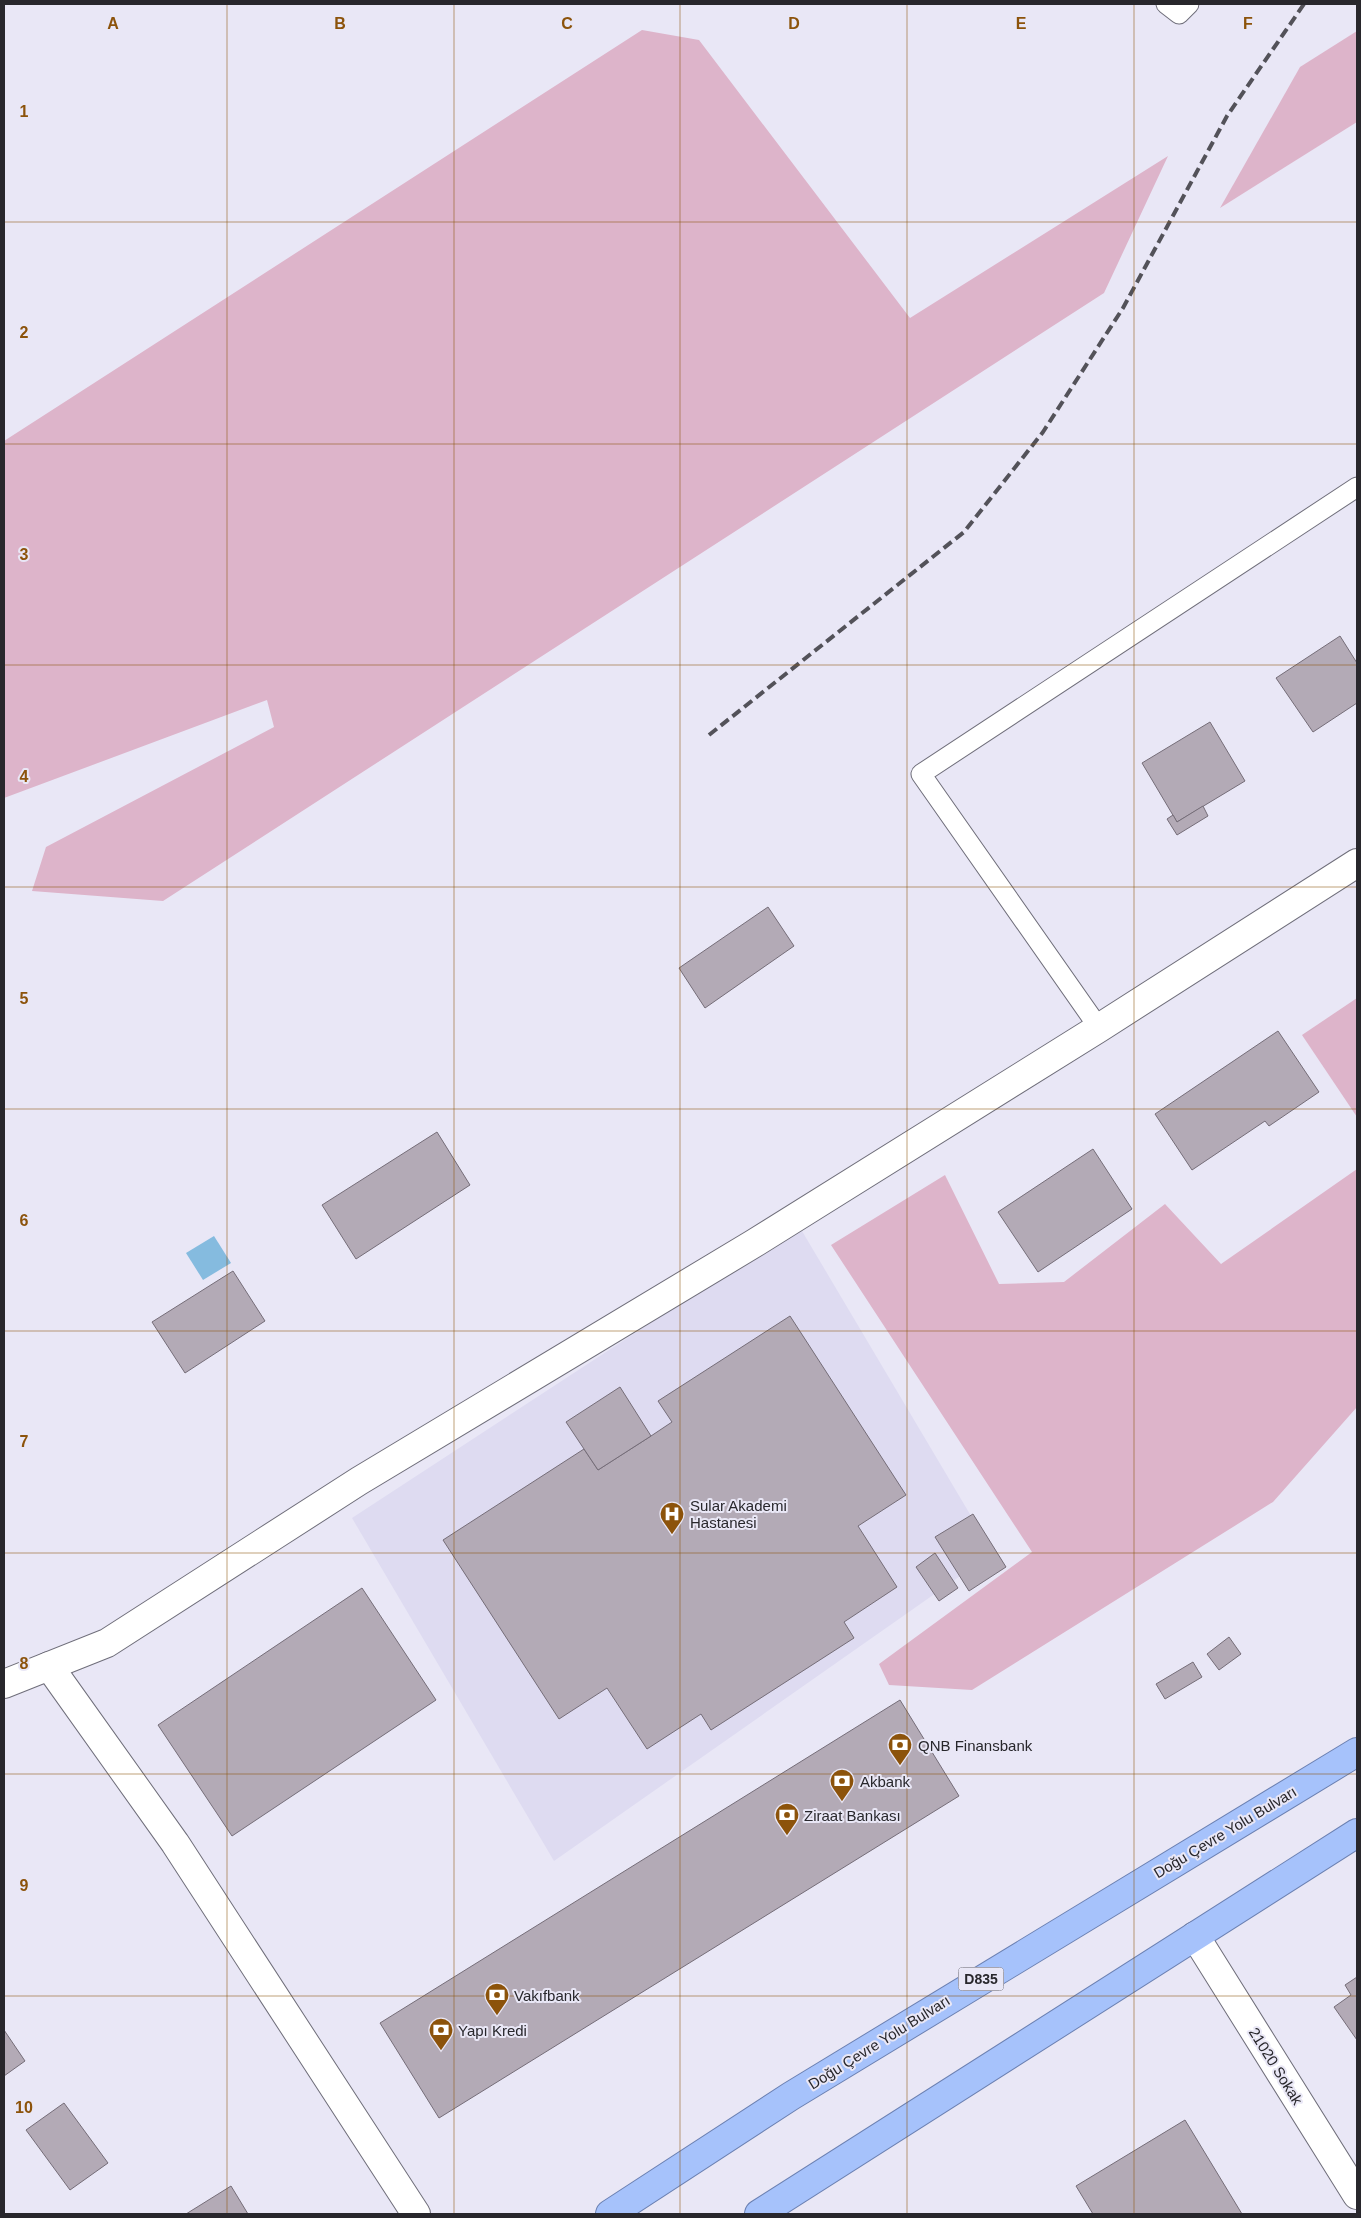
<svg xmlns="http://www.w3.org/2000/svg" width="1361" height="2218" viewBox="0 0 1361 2218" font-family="Arial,sans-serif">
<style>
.built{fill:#dedbf1}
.green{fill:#ddb4ca}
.water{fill:#85bbdf}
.building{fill:#b3aab6;stroke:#756d78}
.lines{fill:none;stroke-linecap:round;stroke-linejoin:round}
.service-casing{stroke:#6f6e7a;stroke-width:21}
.minor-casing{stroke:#6f6e7a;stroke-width:30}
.trunk-casing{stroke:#6c81b2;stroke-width:30}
.service{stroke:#fff;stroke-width:19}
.minor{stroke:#fff;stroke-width:28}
.trunk{stroke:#a6c2fb;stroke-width:28}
.rail{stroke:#535259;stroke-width:4;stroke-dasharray:10 5;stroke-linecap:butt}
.grid{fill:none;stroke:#8c530b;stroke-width:1;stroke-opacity:0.55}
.labels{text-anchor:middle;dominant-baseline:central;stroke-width:4;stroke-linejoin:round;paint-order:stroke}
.shield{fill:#e9e7f6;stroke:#626169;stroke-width:1}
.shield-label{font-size:14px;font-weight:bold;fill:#28272c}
.poi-label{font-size:15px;fill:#28272c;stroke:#e9e7f6;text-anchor:start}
.street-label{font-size:15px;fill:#28272c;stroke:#e9e7f6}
.grid-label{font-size:16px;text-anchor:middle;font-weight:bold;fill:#8c530b;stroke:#e9e7f6;stroke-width:4;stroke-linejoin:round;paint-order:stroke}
</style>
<rect width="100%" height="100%" fill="#e9e7f6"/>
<!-- built -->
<path class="built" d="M799 1226 993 1553 554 1861 352 1518Z"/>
<!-- green -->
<g class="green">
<path d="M642 30 699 40 910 318 1168 156 1104 293 163 901 32 891 46 847 274 727 267 700 4 798V441Z"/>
<path d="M1357 31V122L1220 208 1300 67Z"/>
<path d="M1357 998V1117L1302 1035Z"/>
<path d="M1357 1169V1407L1273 1502 972 1690 889 1685 879 1664 1032 1552 831 1245 945 1175 999 1284 1064 1282 1165 1204 1221 1264Z"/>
</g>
<!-- water -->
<path class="water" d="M214 1236 231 1263 203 1280 186 1253Z"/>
<!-- building -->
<g class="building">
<path d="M1340 636 1357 663V703L1313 732 1276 678Z"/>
<path d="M1210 722 1245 781 1177 822 1142 763Z"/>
<path d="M1203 806 1208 816 1177 835 1167 819 1173 815 1177 822Z"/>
<path d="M768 907 794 946 705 1008 679 968Z"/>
<path d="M1278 1031 1319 1092 1269 1126 1265 1121 1192 1170 1155 1114Z"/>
<path d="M437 1132 470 1185 356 1259 322 1205Z"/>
<path d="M1093 1149 1132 1209 1038 1272 998 1212Z"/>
<path d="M233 1271 265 1321 185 1373 152 1322Z"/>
<path d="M790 1316 906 1495 858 1526 897 1587 844 1622 854 1638 711 1730 701 1714 647 1749 607 1688 559 1719 443 1540 584 1449 598 1470 651 1436 672 1422 658 1401Z"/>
<path d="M620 1387 651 1436 598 1470 566 1422Z"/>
<path d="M973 1514 1006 1567 969 1591 935 1537Z"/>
<path d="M935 1553 958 1588 939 1601 916 1567Z"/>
<path d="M362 1588 436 1700 232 1836 158 1725Z"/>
<path d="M1229 1637 1241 1654 1219 1670 1207 1654Z"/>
<path d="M1193 1662 1202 1677 1165 1699 1156 1684Z"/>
<path d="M900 1700 959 1796 439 2118 380 2023Z"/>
<path d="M1357 1977V2040L1334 2007 1351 1995 1345 1985Z"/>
<path d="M4 2030 25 2061 4 2076Z"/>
<path d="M64 2103 108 2163 70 2190 26 2130Z"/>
<path d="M1185 2120 1242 2214H1093L1076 2186Z"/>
<path d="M231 2186 248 2214H186Z"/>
</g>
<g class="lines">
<defs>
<g id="service">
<path d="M1166 4 1179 14 1189 4"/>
<path d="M1099 1028 921 774 1357 487"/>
</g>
<g id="minor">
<path d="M49 1666 175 1843 416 2214"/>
<path d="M4 1684 107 1643 359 1481 753 1244 1099 1028 1357 863"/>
<path d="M1195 1936 1357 2195"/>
</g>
<g id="trunk">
<path d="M610 2214 791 2096 1357 1752"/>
<path d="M759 2214 1357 1833"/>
</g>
</defs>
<!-- service casing -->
<use href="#service" class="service-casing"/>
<!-- minor casing -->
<use href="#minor" class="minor-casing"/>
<!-- trunk casing -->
<use href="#trunk" class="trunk-casing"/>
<!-- service -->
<use href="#service" class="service"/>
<!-- minor -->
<use href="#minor" class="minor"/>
<!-- trunk -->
<use href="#trunk" class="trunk"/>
<!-- rail -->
<path class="rail" d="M709 735 964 532 1043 432 1123 308 1227 116 1304 4"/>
</g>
<!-- grid -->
<path class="grid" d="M227 4V2214M454 4V2214M680 4V2214M907 4V2214M1134 4V2214M4 222H1357M4 444H1357M4 665H1357M4 887H1357M4 1109H1357M4 1331H1357M4 1553H1357M4 1774H1357M4 1996H1357"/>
<!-- icons -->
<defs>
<symbol id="hospital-pin" viewBox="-11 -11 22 30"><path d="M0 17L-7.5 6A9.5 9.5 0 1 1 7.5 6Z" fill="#8c530b" stroke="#e9e7f6"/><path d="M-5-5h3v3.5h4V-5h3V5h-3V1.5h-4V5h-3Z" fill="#fff"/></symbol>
<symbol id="bank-pin" viewBox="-11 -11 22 30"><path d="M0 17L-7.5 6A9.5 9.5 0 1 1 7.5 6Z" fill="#8c530b" stroke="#e9e7f6"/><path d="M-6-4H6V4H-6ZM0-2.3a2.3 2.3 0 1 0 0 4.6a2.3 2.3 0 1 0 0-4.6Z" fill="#fff"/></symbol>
</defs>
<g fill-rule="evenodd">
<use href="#hospital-pin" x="658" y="1500" width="28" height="38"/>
<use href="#bank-pin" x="886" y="1731" width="28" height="38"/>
<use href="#bank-pin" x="828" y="1767" width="28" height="38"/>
<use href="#bank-pin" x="773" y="1801" width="28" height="38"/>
<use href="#bank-pin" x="483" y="1981" width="28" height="38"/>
<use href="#bank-pin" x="427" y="2016" width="28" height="38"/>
</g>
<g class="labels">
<!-- shield labels -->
<rect class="shield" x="958.5" y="1967.5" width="45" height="23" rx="4"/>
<g class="shield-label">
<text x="981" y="1979">D835</text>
</g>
<!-- poi labels -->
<g class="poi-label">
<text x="690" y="1505">Sular Akademi<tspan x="690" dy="17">Hastanesi</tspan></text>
<text x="918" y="1745">QNB Finansbank</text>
<text x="860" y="1781">Akbank</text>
<text x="804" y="1815">Ziraat Bankası</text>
<text x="514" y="1995">Vakıfbank</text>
<text x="458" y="2030">Yapı Kredi</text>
</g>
<!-- street labels -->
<g class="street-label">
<text transform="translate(1225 1832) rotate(-31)">Doğu Çevre Yolu Bulvarı</text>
<text transform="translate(879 2042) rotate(-32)">Doğu Çevre Yolu Bulvarı</text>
<text transform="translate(1276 2066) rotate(58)">21020 Sokak</text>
</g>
</g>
<g class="grid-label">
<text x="113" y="29">A</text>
<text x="340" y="29">B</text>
<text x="567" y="29">C</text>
<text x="794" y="29">D</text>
<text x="1021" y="29">E</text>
<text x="1248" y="29">F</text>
<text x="24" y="117">1</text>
<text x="24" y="338">2</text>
<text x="24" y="560">3</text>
<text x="24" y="782">4</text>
<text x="24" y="1004">5</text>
<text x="24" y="1226">6</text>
<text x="24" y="1447">7</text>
<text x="24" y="1669">8</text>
<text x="24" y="1891">9</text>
<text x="24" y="2113">10</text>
</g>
<!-- border -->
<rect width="1361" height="2218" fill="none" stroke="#28272c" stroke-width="10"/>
</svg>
